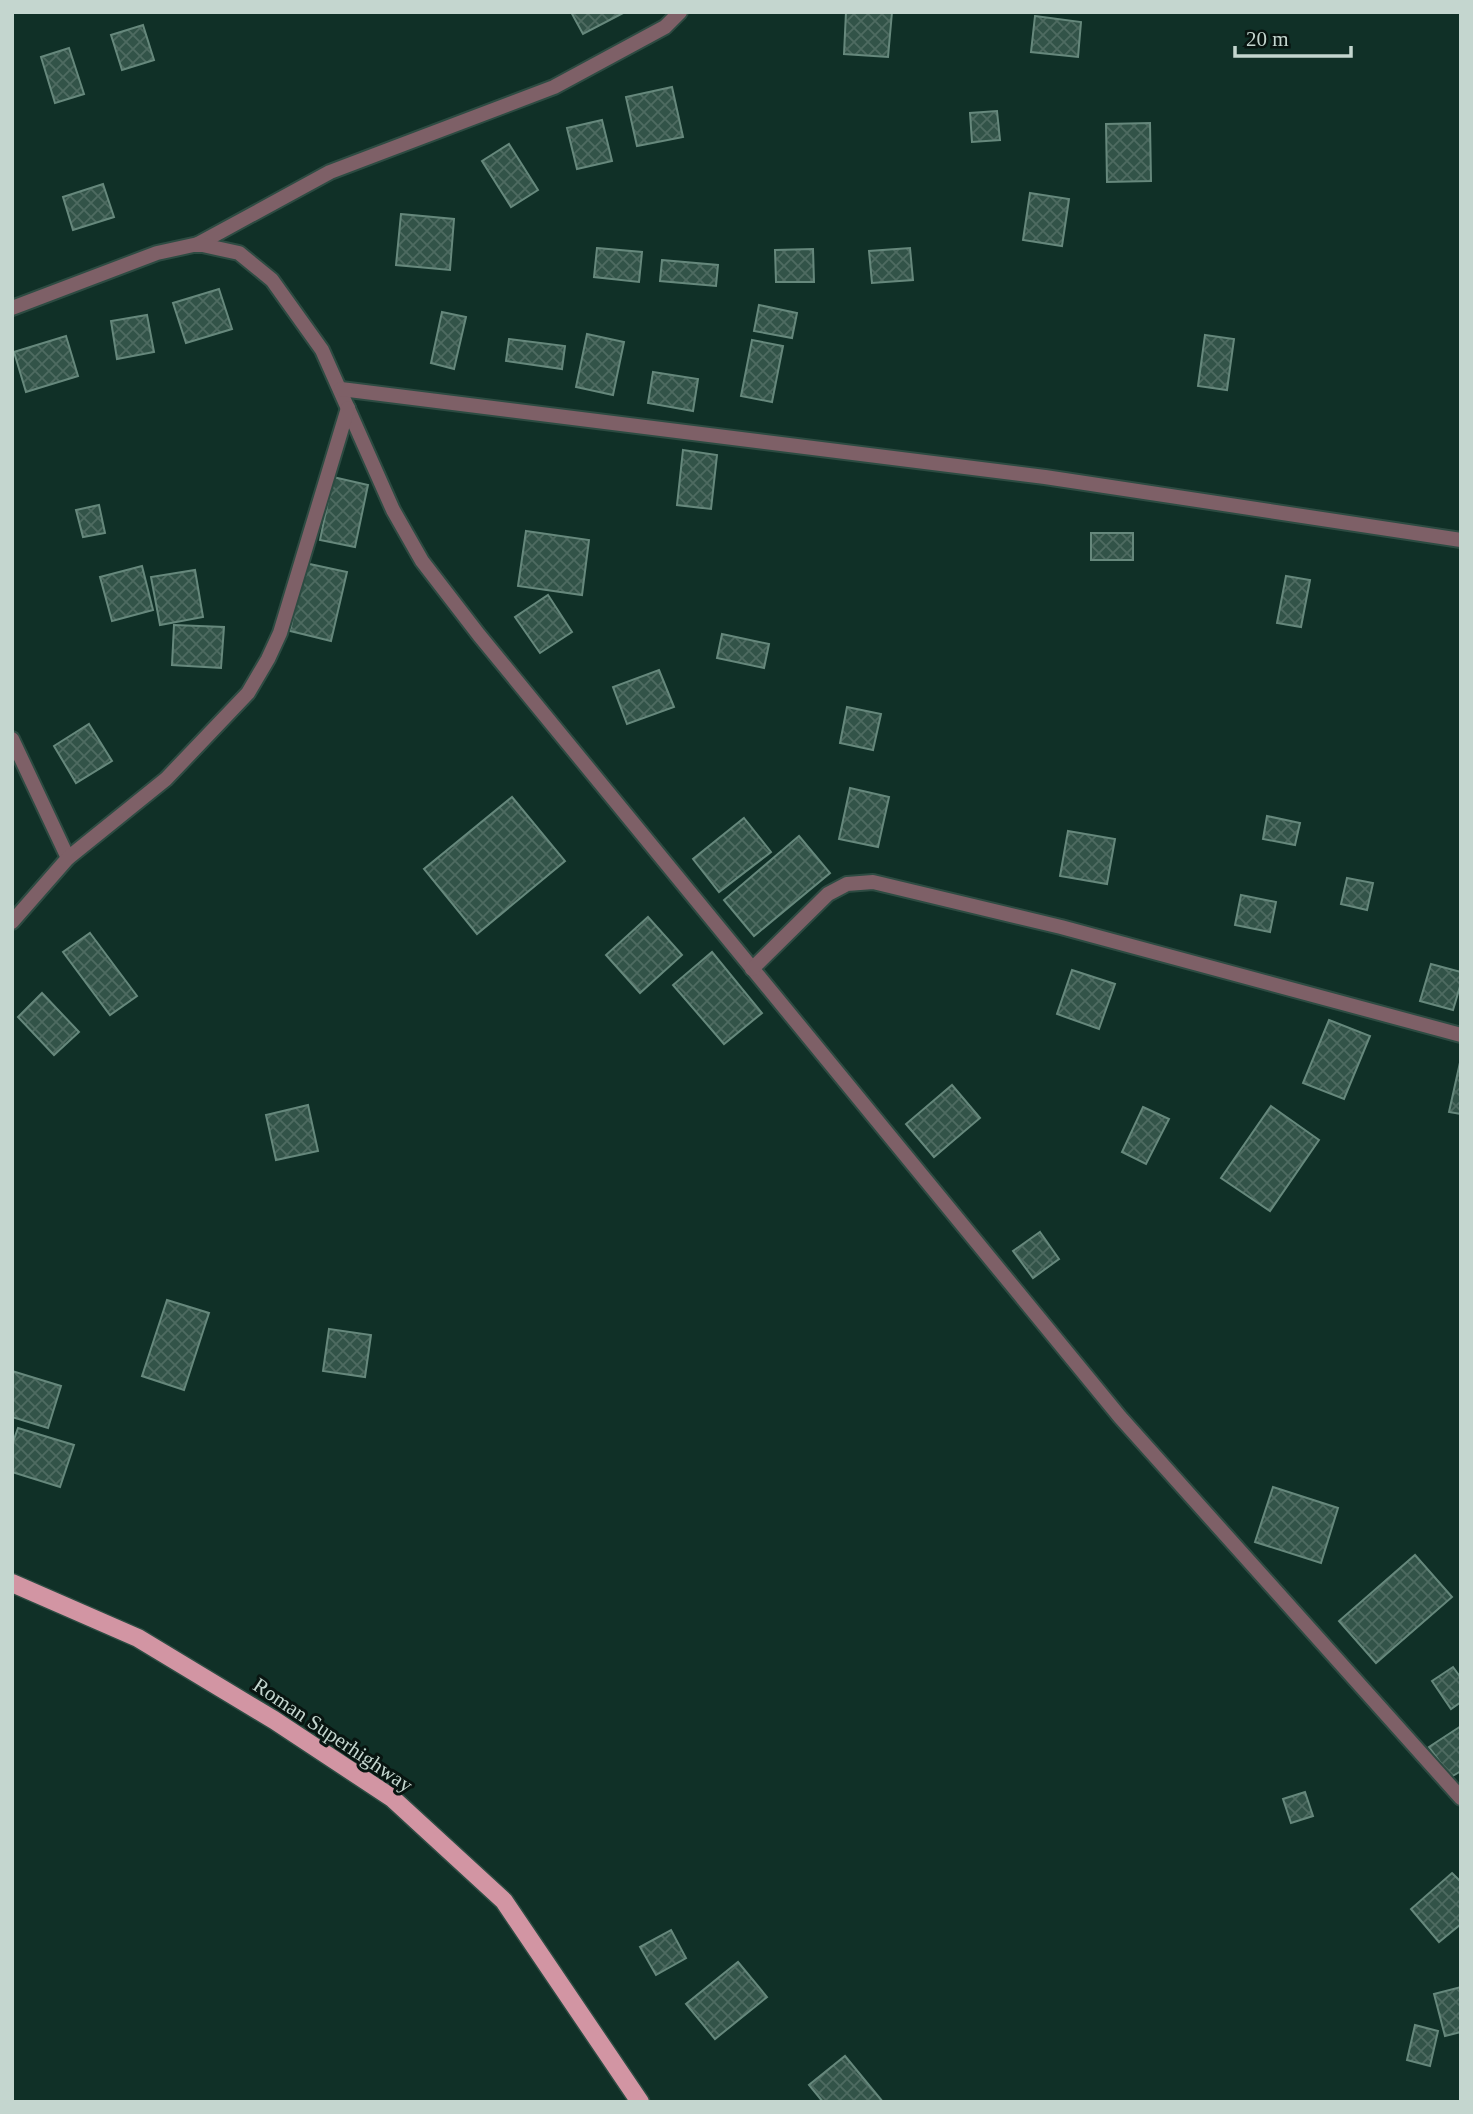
<svg xmlns="http://www.w3.org/2000/svg" width="1473" height="2114" viewBox="0 0 1473 2114" font-family="Georgia,serif">
<style>
.building{fill:url(#building-cross-hatch);stroke:#66887c;stroke-width:2}
.lines{fill:none;stroke-linecap:round;stroke-linejoin:round}
.street-casing{stroke:#2d4b42;stroke-width:18}
.primary-casing{stroke:#2d4b42;stroke-width:21}
.street{stroke:#7e6067;stroke-width:14}
.primary{stroke:#d295a3;stroke-width:18}
.labels{text-anchor:middle;dominant-baseline:central;stroke-width:6;stroke-linejoin:round;paint-order:stroke}
.street-label{font-size:21px;fill:#c4d6cf;stroke:#081511}
</style>
<defs>
<pattern id="building-cross-hatch" width="8" height="8" patternUnits="userSpaceOnUse" patternTransform="scale(1.75)"><rect width="8" height="8" fill="#325348"/><path d="M0 0l8 8M0 8l8-8" fill="none" stroke="#4e6b61"/></pattern>
</defs>
<rect width="100%" height="100%" fill="#103027"/>
<!-- building -->
<g class="building">
<path d="M571 12H625L583 34Z"/>
<path d="M846 12H892L888 57 844 54Z"/>
<path d="M1035 16 1081 22 1078 57 1031 52Z"/>
<path d="M143 25 154 60 122 70 111 35Z"/>
<path d="M69 48 84 94 55 103 41 57Z"/>
<path d="M672 87 683 137 637 146 626 97Z"/>
<path d="M997 111 1000 140 972 142 970 113Z"/>
<path d="M602 120 612 161 577 169 567 128Z"/>
<path d="M1150 123 1151 181 1107 182 1106 124Z"/>
<path d="M509 144 538 190 511 207 482 161Z"/>
<path d="M103 184 114 217 73 230 63 197Z"/>
<path d="M1030 193 1069 199 1062 246 1023 240Z"/>
<path d="M401 214 454 219 450 270 396 265Z"/>
<path d="M597 248 642 252 639 282 594 277Z"/>
<path d="M910 248 913 280 872 283 869 251Z"/>
<path d="M813 249 814 282H776L775 250Z"/>
<path d="M662 260 718 265 716 286 660 281Z"/>
<path d="M219 289 232 329 186 343 173 303Z"/>
<path d="M759 305 797 313 792 338 754 331Z"/>
<path d="M442 312 466 317 454 369 431 363Z"/>
<path d="M147 315 154 352 117 359 111 321Z"/>
<path d="M587 334 624 342 613 395 576 387Z"/>
<path d="M1205 335 1234 339 1227 390 1198 386Z"/>
<path d="M66 336 78 376 26 392 14 352Z"/>
<path d="M509 339 565 346 562 369 506 361Z"/>
<path d="M752 340 783 346 772 402 741 396Z"/>
<path d="M653 372 698 379 693 411 648 403Z"/>
<path d="M683 450 717 455 711 509 677 505Z"/>
<path d="M333 477 368 485 355 547 320 540Z"/>
<path d="M99 505 105 533 83 537 76 510Z"/>
<path d="M526 531 589 540 582 595 518 586Z"/>
<rect x="1091" y="533" width="42" height="27"/>
<path d="M305 563 347 572 331 641 290 631Z"/>
<path d="M142 566 153 610 112 621 100 577Z"/>
<path d="M195 570 203 617 160 625 151 577Z"/>
<path d="M1286 576 1310 580 1301 627 1277 623Z"/>
<path d="M548 595 572 632 540 653 515 617Z"/>
<path d="M174 625 224 627 221 668 172 665Z"/>
<path d="M722 634 769 644 764 668 717 658Z"/>
<path d="M659 670 674 707 627 724 613 687Z"/>
<path d="M847 707 881 714 873 750 840 743Z"/>
<path d="M89 724 112 761 76 783 54 746Z"/>
<path d="M850 788 889 797 878 847 839 839Z"/>
<path d="M512 797 565 861 477 934 424 869Z"/>
<path d="M1267 816 1300 823 1295 845 1263 839Z"/>
<path d="M744 818 771 852 719 892 693 859Z"/>
<path d="M1068 831 1115 839 1107 884 1060 876Z"/>
<path d="M799 836 830 873 754 936 724 900Z"/>
<path d="M1347 878 1373 883 1367 910 1341 904Z"/>
<path d="M1241 895 1276 902 1270 932 1235 925Z"/>
<path d="M648 917 682 955 640 993 606 955Z"/>
<path d="M90 933 137 996 110 1015 63 952Z"/>
<path d="M712 952 762 1013 724 1044 673 985Z"/>
<path d="M1431 964 1461 972V983L1453 1010 1420 1001Z"/>
<path d="M1072 970 1115 984 1099 1029 1057 1014Z"/>
<path d="M42 993 79 1032 54 1055 18 1017Z"/>
<path d="M1329 1020 1370 1036 1344 1099 1303 1083Z"/>
<path d="M1461 1058V1114L1449 1112Z"/>
<path d="M952 1085 980 1118 934 1157 906 1124Z"/>
<path d="M308 1105 318 1151 276 1160 266 1115Z"/>
<path d="M1271 1106 1319 1140 1270 1211 1221 1178Z"/>
<path d="M1143 1107 1169 1119 1146 1164 1122 1152Z"/>
<path d="M1040 1232 1059 1259 1033 1278 1013 1251Z"/>
<path d="M167 1300 209 1313 184 1390 142 1376Z"/>
<path d="M329 1329 371 1335 365 1377 323 1371Z"/>
<path d="M12 1371 61 1386 48 1428 12 1417Z"/>
<path d="M18 1428 74 1445 60 1487 12 1472V1445Z"/>
<path d="M1273 1487 1338 1508 1321 1563 1255 1542Z"/>
<path d="M1415 1555 1452 1597 1376 1663 1339 1621Z"/>
<path d="M1453 1667 1461 1678V1702L1451 1709 1432 1681Z"/>
<path d="M1461 1726V1771L1451 1777 1429 1747Z"/>
<path d="M1305 1792 1313 1816 1291 1823 1283 1799Z"/>
<path d="M1452 1873 1461 1882V1924L1439 1942 1411 1909Z"/>
<path d="M671 1930 686 1958 656 1975 640 1947Z"/>
<path d="M738 1962 767 1997 715 2039 686 2004Z"/>
<path d="M1461 1987V2032L1445 2036 1434 1994Z"/>
<path d="M1415 2025 1438 2031 1430 2066 1407 2060Z"/>
<path d="M845 2056 883 2102H823L809 2085Z"/>
</g>
<g class="lines">
<defs>
<g id="street">
<path d="M198 244 330 172 554 87 665 27 680 12"/>
<path d="M12 308 157 253 198 244 239 253 272 280 322 350 393 510 422 561 479 635 1120 1417 1461 1798"/>
<path d="M341 389 1045 477 1461 540"/>
<path d="M12 739 68 858"/>
<path d="M12 922 68 858 166 779 248 693 268 659 280 633 348 408"/>
<path d="M752 969 828 894 847 884 873 882 1061 927 1461 1035"/>
</g>
<path id="primary" d="M12 1583 138 1638 274 1720 392 1798 504 1901 640 2102"/>
</defs>
<!-- street casing -->
<use href="#street" class="street-casing"/>
<!-- primary casing -->
<use href="#primary" class="primary-casing"/>
<!-- street -->
<use href="#street" class="street"/>
<!-- primary -->
<use href="#primary" class="primary"/>
</g>
<g class="labels">
<!-- street labels -->
<g class="street-label">
<text transform="translate(333 1735) rotate(34)">Roman Superhighway</text>
</g>
</g>
<!-- border -->
<rect width="1473" height="2114" fill="none" stroke="#c4d6cf" stroke-width="28"/>
<!-- scale -->
<path d="M1235 46v10h116v-10" fill="none" stroke="#c4d6cf" stroke-width="3.5"/>
<text x="1246" y="46" font-size="21" fill="#c4d6cf" stroke="#081511" stroke-width="5" paint-order="stroke">20 m</text>
</svg>
